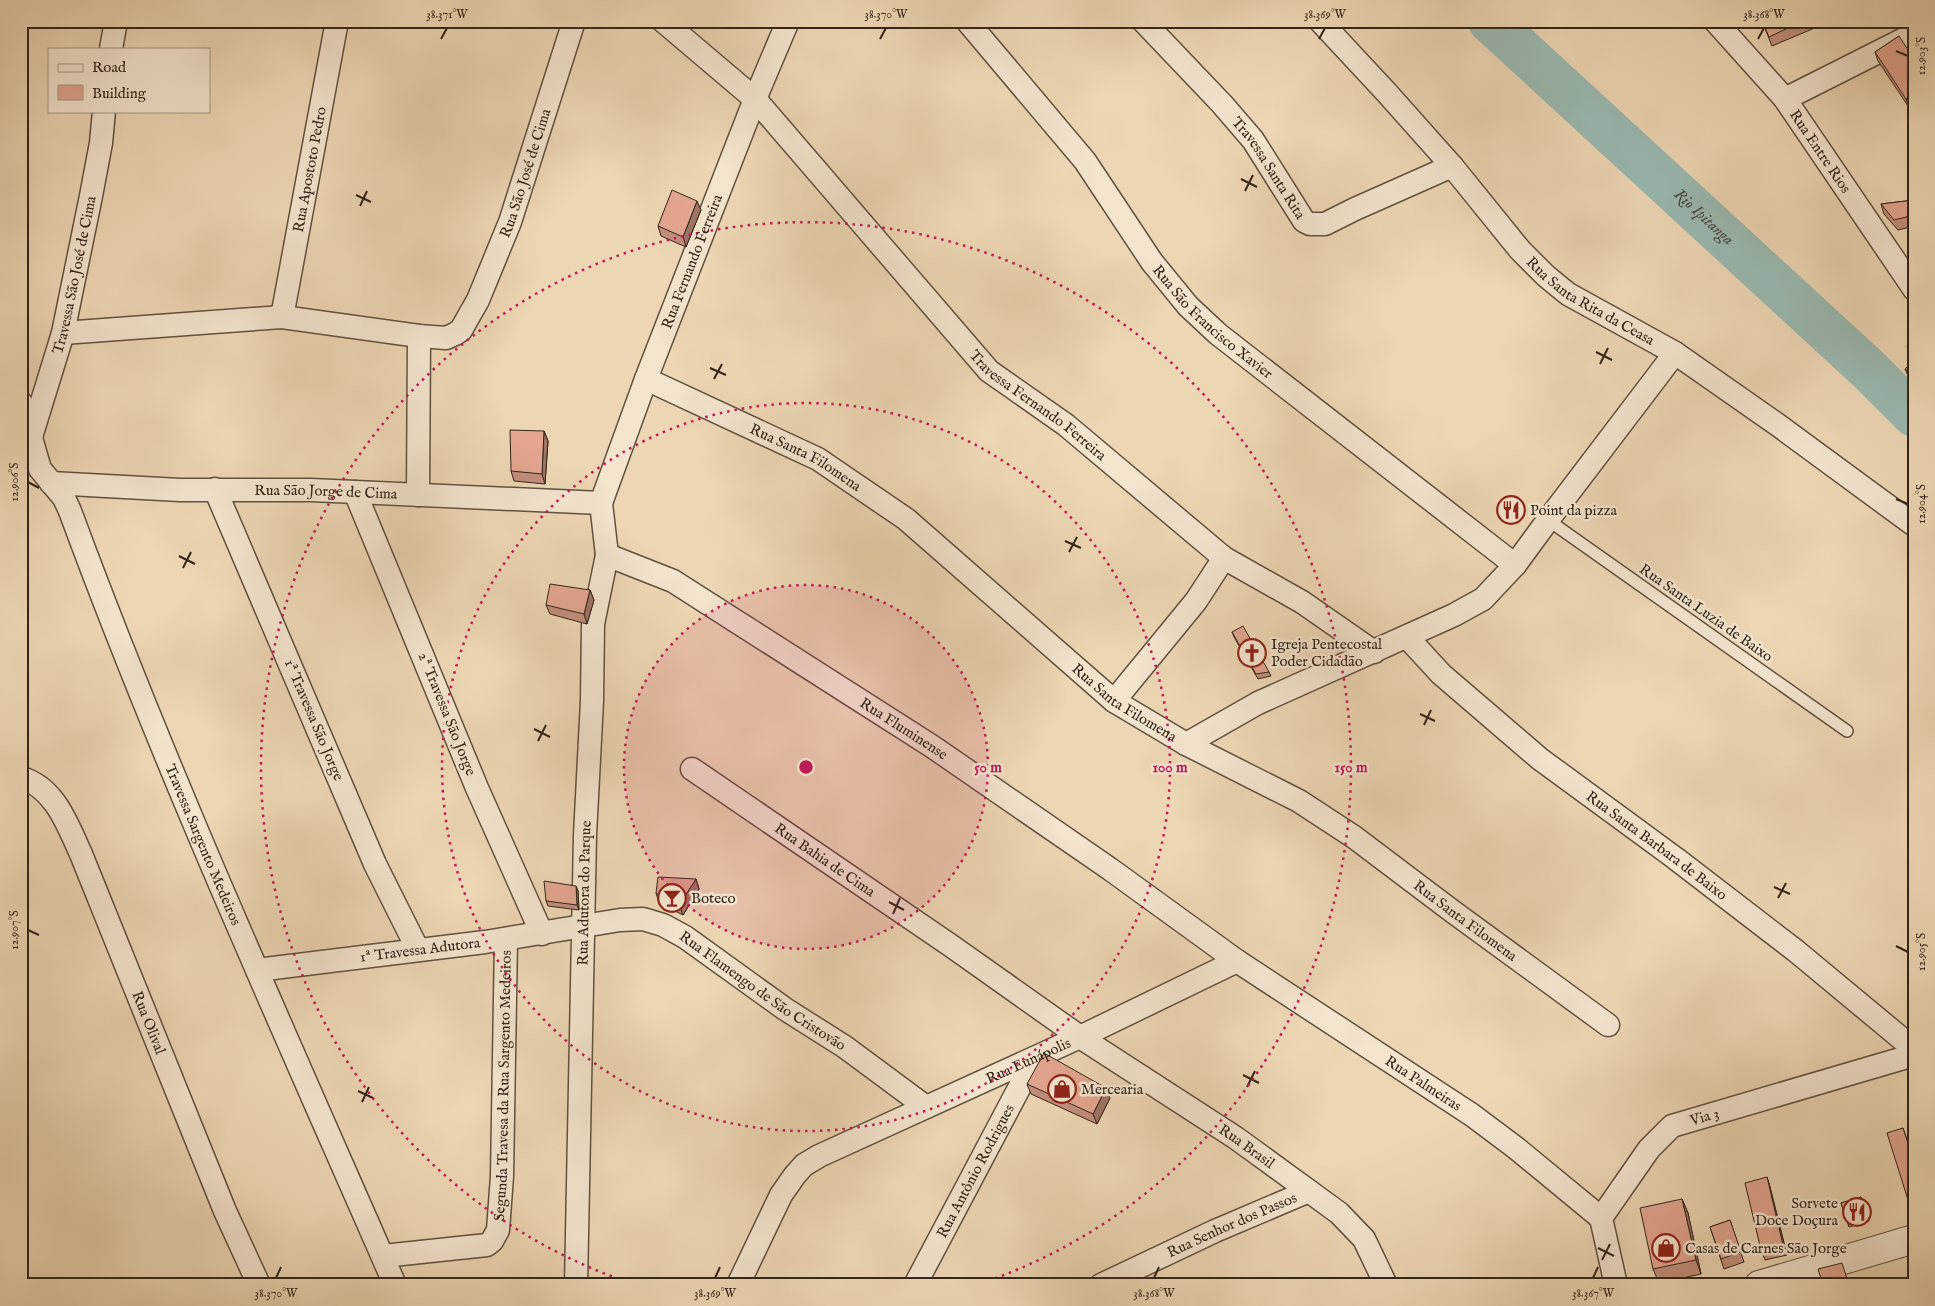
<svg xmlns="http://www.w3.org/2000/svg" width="1935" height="1306" viewBox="0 0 1935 1306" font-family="'IM FELL English',serif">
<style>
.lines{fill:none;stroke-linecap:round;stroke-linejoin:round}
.river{stroke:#9ab9b1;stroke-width:44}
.service-casing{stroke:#605140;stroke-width:14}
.minor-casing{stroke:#605140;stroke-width:25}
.tertiary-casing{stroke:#605140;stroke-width:30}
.service{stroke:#f3e4ce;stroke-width:11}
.minor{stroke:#f3e4ce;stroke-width:22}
.tertiary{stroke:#f3e4ce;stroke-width:28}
.wall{fill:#c38e7c;stroke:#31251a}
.shaded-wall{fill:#9f7465;stroke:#31251a}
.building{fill:#e3a590;stroke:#31251a}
.ticks{fill:none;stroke:#31251a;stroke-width:2}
.ring{fill:none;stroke:#c2185b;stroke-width:2.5;stroke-dasharray:2.5 5}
.labels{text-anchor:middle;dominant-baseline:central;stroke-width:5;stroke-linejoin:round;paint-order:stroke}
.street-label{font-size:15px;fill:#31251a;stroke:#f3e4ce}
.poi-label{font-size:15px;fill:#31251a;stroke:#f3e4ce;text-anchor:start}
.water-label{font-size:16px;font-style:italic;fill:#4b4a40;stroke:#f3e4ce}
.centre{fill:#c2185b;stroke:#f3e4ce;stroke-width:2.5}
.ring-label{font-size:15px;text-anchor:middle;font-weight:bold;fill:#c2185b;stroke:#f3e4ce;stroke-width:5;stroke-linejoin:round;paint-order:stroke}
.neatline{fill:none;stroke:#31251a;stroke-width:2}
.ticks-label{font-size:12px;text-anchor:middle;fill:#31251a}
</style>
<rect width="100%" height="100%" fill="#edd6b3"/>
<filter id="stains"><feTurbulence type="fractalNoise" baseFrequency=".004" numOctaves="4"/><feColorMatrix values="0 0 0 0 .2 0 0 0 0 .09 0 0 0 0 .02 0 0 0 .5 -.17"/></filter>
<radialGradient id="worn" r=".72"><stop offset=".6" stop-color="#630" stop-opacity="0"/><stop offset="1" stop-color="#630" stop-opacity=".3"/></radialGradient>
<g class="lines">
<!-- river -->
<path class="river" id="s1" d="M1490 21 1868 369 1914 415"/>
<defs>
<path id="service" d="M1548 520 1847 731"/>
<g id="minor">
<path id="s2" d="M663 21 755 99 989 371 1066 425 1224 558 1302 602 1374 652"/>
<path id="s3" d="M967 21 1085 161 1152 262 1188 306 1218 334 1515 565"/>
<path id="s4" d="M1143 21 1222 104 1253 140 1304 221 1310 224H1325L1355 209 1452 166"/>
<path id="s5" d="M1320 21 1387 93 1452 166 1520 250 1546 276 1568 294 1675 353 1778 425 1914 525"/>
<path id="s6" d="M1715 21 1785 99 1914 289"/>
<path d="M111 49 116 21"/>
<path d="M1785 99 1914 34"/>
<path id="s7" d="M282 317 337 21"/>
<path id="s8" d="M63 333 282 317 419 336 446 338 455 334 461 330 478 300 510 222 574 21"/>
<path id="s9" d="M646 379 818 459 906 519 1114 701 1186 744 1299 801 1354 837 1452 911 1608 1025"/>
<path id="s10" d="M21 403 40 469 64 498 70 511C167 774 283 1029 395 1285"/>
<path id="s11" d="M31 437 63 333 91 196 101 143 104 111"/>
<path id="s12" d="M51 483 180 490H311L601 503"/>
<path d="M215 489 375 864 418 950"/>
<path d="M355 492 477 788 542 934"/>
<path d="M418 495 419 336"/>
<path id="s13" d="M607 555 673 581 933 747 1110 869 1237 961 1472 1115 1516 1148 1601 1218"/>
<path id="s14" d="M1407 637 1441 674 1540 759 1675 858 1796 951 1914 1049"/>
<path d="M1114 701 1196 601 1224 558"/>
<path d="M1186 744 1258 703 1454 615 1483 599 1515 565 1548 520 1675 353"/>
<path id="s15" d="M692 769 950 945 1080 1037 1236 1138 1339 1213 1364 1239 1386 1285"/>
<path id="s16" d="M21 778C55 787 68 826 81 854L225 1211 259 1285"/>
<path id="s17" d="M257 970 485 942 620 920 643 919 663 925 685 937 785 1009 845 1047 926 1107"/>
<path id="s18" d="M383 1256 487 1245 492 1241 498 1230 502 1176 506 939"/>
<path id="s19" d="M576 1285 585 835 592 701 593 624 607 555 601 503 646 379 755 99 788 21"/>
<path id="s20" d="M738 1285 781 1195 795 1175 804 1165 819 1156 1080 1037 1237 961"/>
<path id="s21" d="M915 1285 1035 1058"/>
<path id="s22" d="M1101 1285 1215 1231 1309 1191"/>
<path id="s23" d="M1616 1285 1601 1218 1649 1149 1672 1126 1914 1055"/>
</g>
<path id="tertiary" d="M1759 1285 1914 1239"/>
</defs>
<!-- service casing -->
<use href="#service" class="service-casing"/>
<!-- minor casing -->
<use href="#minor" class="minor-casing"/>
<!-- tertiary casing -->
<use href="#tertiary" class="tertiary-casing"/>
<!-- service -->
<use href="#service" class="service"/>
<!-- minor -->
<use href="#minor" class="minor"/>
<!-- tertiary -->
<use href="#tertiary" class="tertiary"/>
</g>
<!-- wall -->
<g class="wall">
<path d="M1762 21H1815L1817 27 1772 46Z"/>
<path d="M1899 36 1910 109 1878 61 1875 52Z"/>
<path d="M1914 200V226L1898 230 1884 214 1881 204Z"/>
<path d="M701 210 686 247 661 236 658 226Z"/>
<path d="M1914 339V358L1911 355 1907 346Z"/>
<path d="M1914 360V383L1909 378 1905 369Z"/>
<path d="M544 431 548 441 545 484 514 481 511 471Z"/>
<path d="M590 590 594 600 587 624 550 614 546 605Z"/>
<path d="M1232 632 1269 672 1271 676 1258 679 1234 637Z"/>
<path d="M696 879 699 889 683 915 659 903 656 893Z"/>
<path d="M576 886 578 891 579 910 548 906 546 901Z"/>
<path d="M1027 1084 1110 1098 1097 1124 1031 1094Z"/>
<path d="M1903 1128 1914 1160V1209H1911L1908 1200Z"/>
<path d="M1767 1177 1770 1187 1787 1255 1765 1260 1761 1250Z"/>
<path d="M1861 1197 1869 1221 1849 1227 1841 1203Z"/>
<path d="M1682 1199 1688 1213 1701 1274 1659 1283 1653 1269Z"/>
<path d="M1730 1220 1744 1262 1724 1269 1710 1227Z"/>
</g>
<!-- shaded-wall -->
<g class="shaded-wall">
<path d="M1914 94V106L1910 109 1906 99Z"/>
<path d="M697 201 701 210 686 247 683 237Z"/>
<path d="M544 431 548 441 545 484 542 474Z"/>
<path d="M590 590 594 600 587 624 584 614Z"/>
<path d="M696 879 699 889 683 915 679 905Z"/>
<path d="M576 886 578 891 579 910 577 905Z"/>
<path d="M1106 1088 1110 1098 1097 1124 1093 1114Z"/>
<path d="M1767 1177 1770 1187 1787 1255 1783 1245Z"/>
<path d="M1682 1199 1688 1213 1701 1274 1696 1260Z"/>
</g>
<!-- building -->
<g class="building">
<path d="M1762 21H1803L1769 37Z"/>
<path d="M1899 36 1914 59V94L1906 99 1875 52Z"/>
<path d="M672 190 697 201 683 237 658 226Z"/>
<path d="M1914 200V215L1894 220 1881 204Z"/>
<path d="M1914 339V352L1907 346Z"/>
<path d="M1914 360V377L1905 369Z"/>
<path d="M510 430 544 431 542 474 511 471Z"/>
<path d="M550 584 590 590 584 614 546 605Z"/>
<path d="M1243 626 1269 672 1256 674 1232 632Z"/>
<path d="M658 877 696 879 679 905 656 893Z"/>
<path d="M544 881 576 886 577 905 546 901Z"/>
<path d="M1044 1053 1106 1088 1093 1114 1027 1084Z"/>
<path d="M1903 1128 1914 1162V1198L1908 1200 1887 1133Z"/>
<path d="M1767 1177 1783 1245 1761 1250 1745 1183Z"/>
<path d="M1861 1197 1867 1216 1847 1222 1841 1203Z"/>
<path d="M1682 1199 1696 1260 1653 1269 1640 1208Z"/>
<path d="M1730 1220 1741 1252 1721 1259 1710 1227Z"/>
<path d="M1842 1263 1849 1285H1823L1818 1269Z"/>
</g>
<!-- ticks -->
<path class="ticks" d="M441 39 447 28M880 39 886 28M1319 39 1325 28M1758 39 1764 28M1896 51 1908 56M1241 179 1257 187M1245 191 1253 175M356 195 371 202M360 206 367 191M1596 352 1612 360M1600 364 1608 348M710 368 726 375M714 379 722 364M28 482 39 488M1896 499 1908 504M1065 541 1081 548M1069 552 1077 537M179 556 195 564M183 568 191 552M1420 714 1435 721M1424 725 1431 710M534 729 550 737M538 741 546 725M1774 887 1790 894M1778 898 1786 883M889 902 904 910M893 914 900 898M28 930 39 935M1896 946 1908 952M1243 1075 1259 1083M1247 1087 1255 1071M358 1091 373 1098M362 1102 369 1087M1598 1248 1614 1256M1602 1260 1610 1244M276 1278 281 1267M715 1278 720 1267M1154 1278 1159 1267M1593 1278 1598 1267"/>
<!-- distance rings -->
<circle cx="806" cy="767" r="182" fill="#c2185b" fill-opacity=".12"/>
<g class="ring">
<circle cx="806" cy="767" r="182"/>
<circle cx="806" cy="767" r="364"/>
<path d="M633 1284A545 545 0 1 1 979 1284"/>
</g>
<!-- icons -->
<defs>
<symbol id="restaurant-ring" viewBox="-11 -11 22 22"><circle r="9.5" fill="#f3e4ce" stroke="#8f2418" stroke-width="1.5"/><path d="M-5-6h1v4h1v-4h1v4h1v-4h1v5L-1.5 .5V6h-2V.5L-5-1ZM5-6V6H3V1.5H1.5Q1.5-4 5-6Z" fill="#8f2418"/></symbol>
<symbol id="church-ring" viewBox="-11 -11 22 22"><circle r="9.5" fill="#f3e4ce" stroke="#8f2418" stroke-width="1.5"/><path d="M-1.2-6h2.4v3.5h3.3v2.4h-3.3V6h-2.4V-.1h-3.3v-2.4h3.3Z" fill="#8f2418"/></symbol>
<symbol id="bar-ring" viewBox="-11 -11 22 22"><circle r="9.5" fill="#f3e4ce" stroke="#8f2418" stroke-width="1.5"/><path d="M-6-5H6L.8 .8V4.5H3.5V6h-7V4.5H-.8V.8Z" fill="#8f2418"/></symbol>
<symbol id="shop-ring" viewBox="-11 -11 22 22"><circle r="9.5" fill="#f3e4ce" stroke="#8f2418" stroke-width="1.5"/><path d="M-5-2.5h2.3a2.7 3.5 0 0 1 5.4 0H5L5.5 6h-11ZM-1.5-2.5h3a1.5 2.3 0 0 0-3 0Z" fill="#8f2418"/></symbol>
</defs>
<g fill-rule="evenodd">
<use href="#restaurant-ring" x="1495" y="494" width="32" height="32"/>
<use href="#church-ring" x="1236" y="637" width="32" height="32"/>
<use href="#bar-ring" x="656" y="882" width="32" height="32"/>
<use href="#shop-ring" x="1046" y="1073" width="32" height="32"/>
<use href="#restaurant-ring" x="1841" y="1196" width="32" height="32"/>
<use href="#shop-ring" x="1650" y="1232" width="32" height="32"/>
</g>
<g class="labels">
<!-- street labels -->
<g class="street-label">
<text stroke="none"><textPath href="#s6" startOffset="168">Rua Entre Rios</textPath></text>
<text stroke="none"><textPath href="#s4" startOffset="194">Travessa Santa Rita</textPath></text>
<text stroke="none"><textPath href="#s7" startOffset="150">Rua Apostoto Pedro</textPath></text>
<text stroke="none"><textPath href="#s8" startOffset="572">Rua São José de Cima</textPath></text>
<text stroke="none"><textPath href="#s19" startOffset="1042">Rua Fernando Ferreira</textPath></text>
<text stroke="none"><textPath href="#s11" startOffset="168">Travessa São José de Cima</textPath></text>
<text stroke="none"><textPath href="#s5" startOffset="392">Rua Santa Rita da Ceasa</textPath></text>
<text stroke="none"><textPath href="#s3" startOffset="390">Rua São Francisco Xavier</textPath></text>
<text stroke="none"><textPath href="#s2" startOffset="539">Travessa Fernando Ferreira</textPath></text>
<text stroke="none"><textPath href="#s9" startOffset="178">Rua Santa Filomena</textPath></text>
<text stroke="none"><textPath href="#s12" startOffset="275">Rua São Jorge de Cima</textPath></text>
<text transform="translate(1706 613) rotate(35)">Rua Santa Luzia de Baixo</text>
<text stroke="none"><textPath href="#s9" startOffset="582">Rua Santa Filomena</textPath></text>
<text transform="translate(447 714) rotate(68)">2ª Travessa São Jorge</text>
<text transform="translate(314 720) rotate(67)">1ª Travessa São Jorge</text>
<text stroke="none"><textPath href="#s13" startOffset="345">Rua Fluminense</textPath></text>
<text stroke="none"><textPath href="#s10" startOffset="480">Travessa Sargento Medeiros</textPath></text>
<text stroke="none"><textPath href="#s14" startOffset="326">Rua Santa Barbara de Baixo</textPath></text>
<text stroke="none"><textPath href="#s15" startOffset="161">Rua Bahia de Cima</textPath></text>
<text stroke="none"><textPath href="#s19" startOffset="392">Rua Adutora do Parque</textPath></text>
<text stroke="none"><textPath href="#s9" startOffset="988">Rua Santa Filomena</textPath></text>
<text transform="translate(420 950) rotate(-7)">1ª Travessa Adutora</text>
<text stroke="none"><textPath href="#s17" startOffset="530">Rua Flamengo de São Cristovão</textPath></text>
<text stroke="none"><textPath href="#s16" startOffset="282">Rua Olival</textPath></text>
<text stroke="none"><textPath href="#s20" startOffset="385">Rua Eunápolis</textPath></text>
<text stroke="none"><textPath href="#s13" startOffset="974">Rua Palmeiras</textPath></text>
<text stroke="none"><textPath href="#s18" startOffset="268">Segunda Travesa da Rua Sargento Medeiros</textPath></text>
<text stroke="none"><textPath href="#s23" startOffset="219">Via 3</textPath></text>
<text stroke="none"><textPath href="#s15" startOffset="671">Rua Brasil</textPath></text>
<text stroke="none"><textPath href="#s21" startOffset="129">Rua Antônio Rodrigues</textPath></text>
<text stroke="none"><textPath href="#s22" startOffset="144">Rua Senhor dos Passos</textPath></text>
</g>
<!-- poi labels -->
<g class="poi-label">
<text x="1530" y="510">Point da pizza</text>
<text x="1271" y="644">Igreja Pentecostal<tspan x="1271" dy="17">Poder Cidadão</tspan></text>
<text x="691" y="898">Boteco</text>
<text x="1081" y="1089">Mercearia</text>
<text x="1838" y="1203" text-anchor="end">Sorvete<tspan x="1838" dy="17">Doce Doçura</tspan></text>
<text x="1685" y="1248">Casas de Carnes São Jorge</text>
</g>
<!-- water labels -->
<g class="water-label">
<text stroke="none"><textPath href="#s1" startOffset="290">Rio Ipitanga</textPath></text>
</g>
</g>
<circle cx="806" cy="767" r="8" class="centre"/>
<g class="ring-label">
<text x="988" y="772">50 m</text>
<text x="1170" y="772">100 m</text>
<text x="1351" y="772">150 m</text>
</g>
<!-- margin -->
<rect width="1935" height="1306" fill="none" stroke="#edd6b3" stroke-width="55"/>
<!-- legend -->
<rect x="48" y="48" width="162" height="65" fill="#f3e4ce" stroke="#a59886"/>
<rect x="58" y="64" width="25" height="8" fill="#f3e4ce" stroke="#a59886"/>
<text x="92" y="72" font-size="15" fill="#31251a">Road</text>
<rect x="58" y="85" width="25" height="15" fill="#e3a590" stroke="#a59886"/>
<text x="92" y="98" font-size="15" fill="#31251a">Building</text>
<rect x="28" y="28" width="1880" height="1250" class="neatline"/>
<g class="ticks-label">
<text x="447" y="18">38.371°W</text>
<text x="886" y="18">38.370°W</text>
<text x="1325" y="18">38.369°W</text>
<text x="1764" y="18">38.368°W</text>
<text transform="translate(1921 56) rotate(-90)" y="4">12.903°S</text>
<text transform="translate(14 482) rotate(-90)" y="4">12.906°S</text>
<text transform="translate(1921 504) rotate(-90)" y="4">12.904°S</text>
<text transform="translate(14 930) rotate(-90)" y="4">12.907°S</text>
<text transform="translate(1921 952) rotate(-90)" y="4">12.905°S</text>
<text x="276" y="1297">38.370°W</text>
<text x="715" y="1297">38.369°W</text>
<text x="1154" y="1297">38.368°W</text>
<text x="1593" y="1297">38.367°W</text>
</g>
<rect width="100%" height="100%" filter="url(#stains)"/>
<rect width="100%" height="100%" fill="url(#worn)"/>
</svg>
